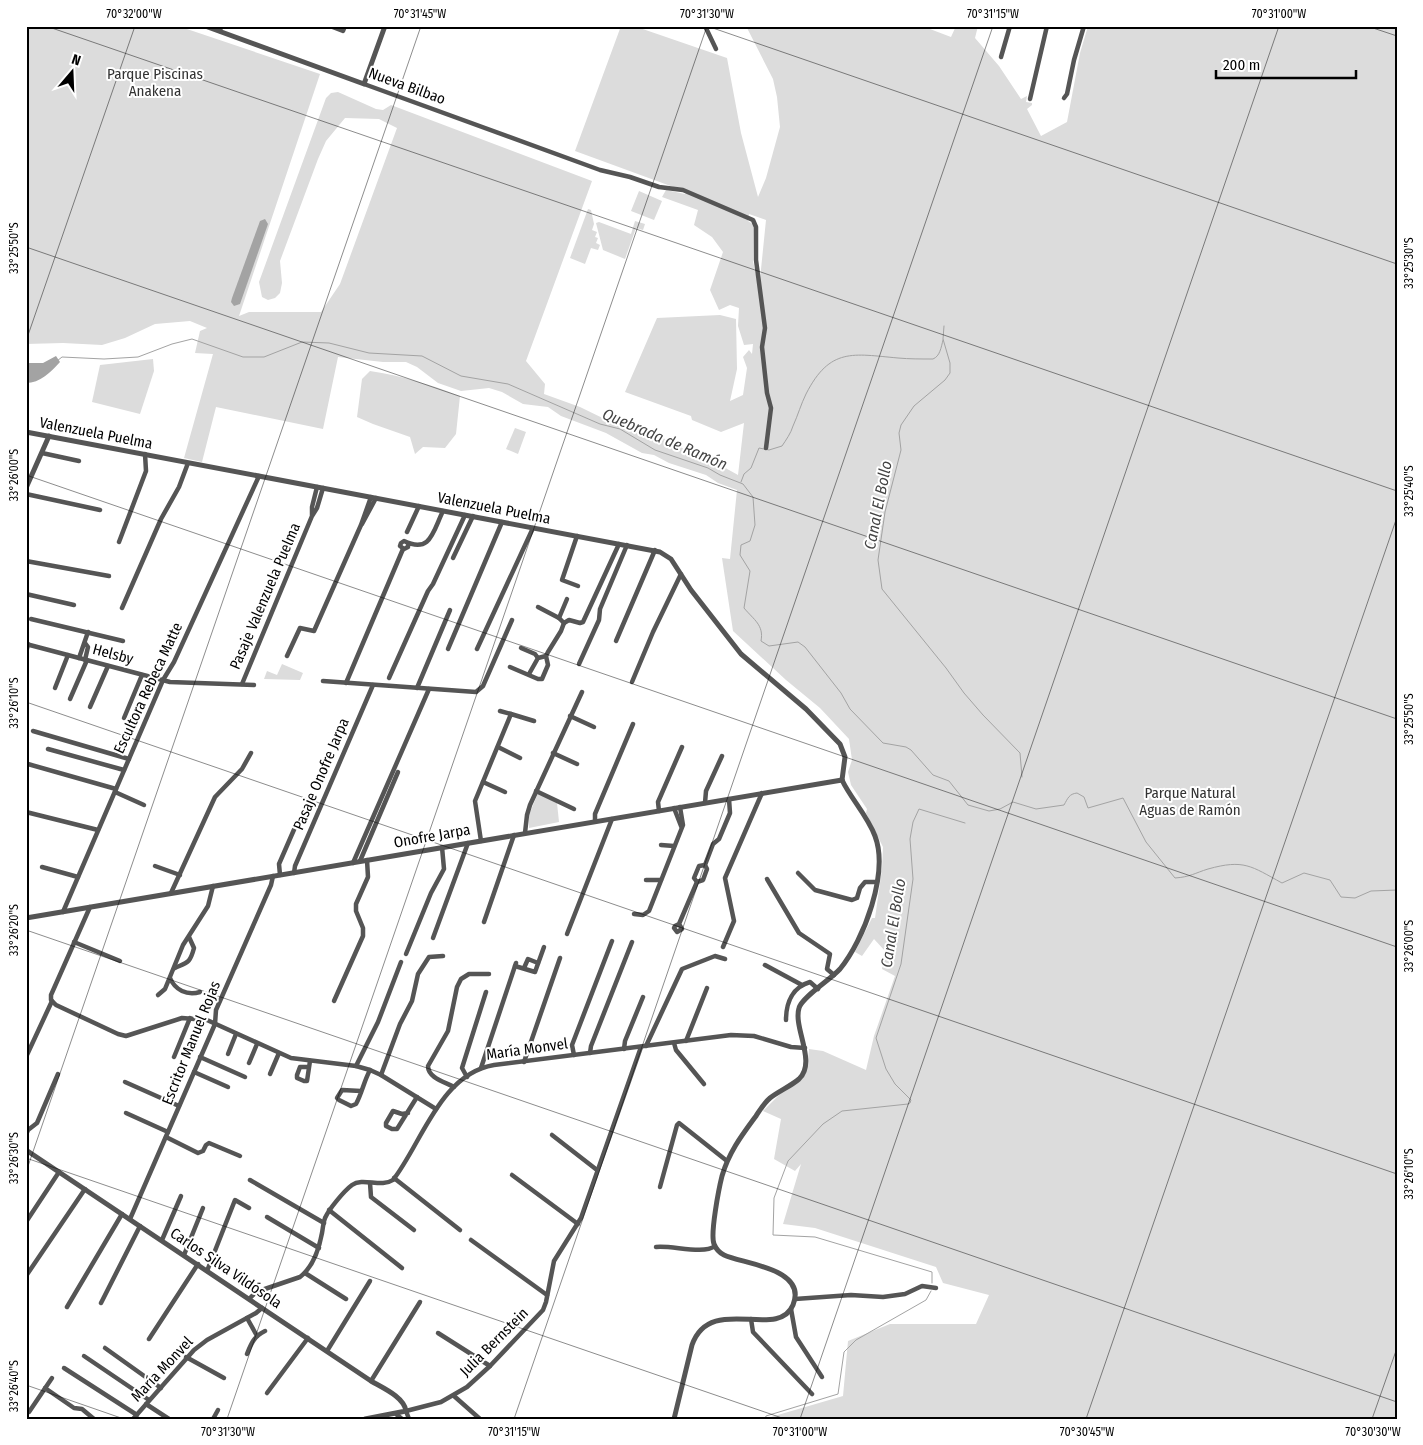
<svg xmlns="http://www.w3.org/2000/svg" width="1423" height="1445" viewBox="0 0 1423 1445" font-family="'Fira Sans Condensed',sans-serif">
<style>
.green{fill:#dcdcdc;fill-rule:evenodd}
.water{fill:#a3a3a3}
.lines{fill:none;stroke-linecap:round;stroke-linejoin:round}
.stream{stroke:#a3a3a3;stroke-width:1}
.minor{stroke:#555;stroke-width:4.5}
.tertiary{stroke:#555;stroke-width:5}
.ticks{fill:none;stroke:#000;stroke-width:1;stroke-opacity:0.45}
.labels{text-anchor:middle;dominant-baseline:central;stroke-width:4;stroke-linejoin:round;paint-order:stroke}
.park-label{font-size:15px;fill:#333;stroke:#fff}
.street-label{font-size:15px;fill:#000;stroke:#fff}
.water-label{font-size:16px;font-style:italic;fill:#444;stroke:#fff}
.neatline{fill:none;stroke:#000;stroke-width:2}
.ticks-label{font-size:12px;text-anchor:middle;fill:#000}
</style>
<rect width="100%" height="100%" fill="#fff"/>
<!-- green -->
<g class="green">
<path d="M26 26H178L320 74 239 316 249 312H321L340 284 397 128 379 119 345 118 326 141 318 159 280 261 282 283 280 293 275 298 268 300 262 297 259 282 326 98 331 93 338 92 376 109 383 110 391 105 592 181 526 361 545 384 544 394 580 407 623 428 677 442 685 451 720 465 738 475 744 423 721 432 692 420 691 416 625 392 657 318 720 315 736 319 737 369 730 401 743 395 747 368 743 357 749 350 752 354 753 344 744 345 738 326 739 308 730 305 719 310 710 290 723 252 712 237 694 225 698 210 662 197 666 190 685 194 687 192 575 151 621 26H634L727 58 741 133 758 197 766 178 780 127 777 97 773 79 746 26H922L951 37 956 26H978L975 38 999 66 1021 99 1027 96 1026 102 1032 103V105L1027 109 1041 136 1067 122 1080 53 1088 26H1397V1419H764L843 1396 848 1341 890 1324H976L989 1295 943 1283 936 1267 815 1228 783 1224 801 1164 795 1171 774 1159 781 1119 763 1111 782 1092 802 1079 807 1069 809 1049 823 1051 866 1070 874 1036 895 976 882 969 885 951 874 939 862 956 855 952 872 918H875L882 869 883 847 866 813 867 809 851 785 848 772 852 760 849 739 820 708 786 680 733 631 722 558 730 559 737 490 718 483 706 475 669 463 654 455 642 453 606 433 561 416 548 407 523 404 502 392 489 388 461 391 438 383 417 367 406 362H383L338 357 323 429 216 407 202 462 184 458 213 354 195 353 200 331 207 328 190 321 155 324 125 338 102 345 63 343 26 344ZM749 214 766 220 759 289 753 261 754 225 748 221Z"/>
<path d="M639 191 662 201 654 220 631 211Z"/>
<path d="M588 209 591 210 594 224 592 230 597 232 595 237 598 238 596 243 600 245 598 250 591 248 585 264 570 258Z"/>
<path d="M635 221 645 224 643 230 636 228 625 259 603 250 596 223 599 222 631 234Z"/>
<path d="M153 359 154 371 140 414 92 402 100 365Z"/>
<path d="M370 371C402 376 430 384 460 396L456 434 445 448 423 447 415 454 410 437 373 424 357 417 362 379Z"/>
<path d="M515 428 526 432 518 454 506 449Z"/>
<path d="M282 664 303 673 300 680 264 679 267 671 277 675Z"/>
<path d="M538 793 557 803 559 822 529 828V815Z"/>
</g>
<!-- water -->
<g class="water">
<path d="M265 219 268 224 240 304 234 306 231 302 232 298 260 221Z"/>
<path d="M56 356 60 362C51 372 40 383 26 383V363H43Z"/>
</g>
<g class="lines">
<!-- stream -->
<g class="stream">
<path d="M944 326 943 339 950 363V373L945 380 914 406 901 425 899 433 901 450 885 512 878 560 882 589 946 668 964 693 983 715 1020 753 1022 777"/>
<path d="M57 361 62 357 104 359 138 357 172 344 192 339 243 357H264L302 342 329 343 369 353 422 356 461 376 508 384 600 424 620 429 655 450 708 468 720 475 743 484 753 497 755 525 750 541 741 545 740 555 750 571 744 608C754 620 764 625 761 641L769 646 798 642 805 647 841 693 850 709 883 743 906 747 911 750 933 775 949 781 968 805 989 811 1000 809 1013 802 1036 809 1064 805C1068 798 1069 794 1077 793L1084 797 1088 808 1123 798 1146 842 1175 878C1190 877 1195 873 1208 869 1244 859 1251 866 1282 883L1304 873 1330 880 1341 897 1355 898 1371 891 1397 890"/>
<path d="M741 482 744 474 751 468 759 448 769 450 782 446C786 440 791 433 793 426 798 415 801 404 806 394 830 347 853 354 898 358 909 359 921 359 933 359 940 356 941 348 943 340"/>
<path d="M932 1283V1272L815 1237 773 1235 774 1198 788 1161 823 1124 842 1111 908 1104 910 1103 911 1100 895 1084 886 1069 876 1038 901 964 913 879 910 839 913 822 919 809 965 823"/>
<path d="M765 1419 766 1416 838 1394 844 1352 856 1340 926 1300 931 1291"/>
</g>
<!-- minor -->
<g class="minor">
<path d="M330 26 343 31 345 26"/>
<path d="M705 26 716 49"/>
<path d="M220 31 221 26"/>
<path d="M1001 57 1010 26"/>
<path d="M364 84 600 170 630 177 659 187 683 190 753 220 756 227V260L765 328 762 347 767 393 771 408 766 448"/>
<path d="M1064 98 1067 94 1074 60 1084 26"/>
<path d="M1030 99 1047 26"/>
<path d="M42 453 79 461"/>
<path d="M26 494 100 510"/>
<path d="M312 515V507L317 487"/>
<path d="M362 524 376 498"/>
<path d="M407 532 419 506"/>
<path d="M577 536 562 580 578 586"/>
<path d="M119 542 146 471 145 454"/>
<path d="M408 545V547L404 549 400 546 401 543 404 541C431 554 433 531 443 511"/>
<path d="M453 558 473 516"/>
<path d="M26 561 109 576"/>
<path d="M26 594 74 605"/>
<path d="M538 607 559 618 564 623"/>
<path d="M122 608 161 519 179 487 188 463"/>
<path d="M559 618 567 599"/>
<path d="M31 619 123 641"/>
<path d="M564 623 569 620 580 623 583 622 619 544"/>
<path d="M616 641 655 550"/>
<path d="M26 644 170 682 254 685"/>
<path d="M521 648 535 654 538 658"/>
<path d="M448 649 502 522"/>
<path d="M477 649 533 528"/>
<path d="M26 653 28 644"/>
<path d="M287 656 300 628 314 631 361 525 371 497"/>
<path d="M79 658 88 632"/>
<path d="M85 660 88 647 85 643"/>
<path d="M579 664 599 620 600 609 627 545"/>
<path d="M510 667 538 679H542L548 665 546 656 548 652 561 631 564 623"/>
<path d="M529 674 538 658 546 656"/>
<path d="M389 678 428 591 433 584 465 515"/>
<path d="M323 681 476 692 483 686 512 620"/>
<path d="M632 682 653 632 681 574"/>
<path d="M346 683 403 549"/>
<path d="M242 684 312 516 317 508 323 488"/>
<path d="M55 688 68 655"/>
<path d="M417 688 450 610"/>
<path d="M70 699 87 660"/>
<path d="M90 707 108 666"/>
<path d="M500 711 511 714"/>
<path d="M570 716 594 727"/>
<path d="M124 718 142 675"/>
<path d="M33 731 129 759"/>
<path d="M498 747 520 758"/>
<path d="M48 749 124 770"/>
<path d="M553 753 577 764"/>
<path d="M28 764 116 789"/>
<path d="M483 782 505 792"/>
<path d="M536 791 574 809"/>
<path d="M115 792 144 805"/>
<path d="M705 803 706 791 722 756"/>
<path d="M674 808 681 826"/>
<path d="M659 811 658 802 682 747"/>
<path d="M26 812 98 830"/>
<path d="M595 821V814L633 724"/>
<path d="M525 833 527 815 530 805 582 692"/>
<path d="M481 841 475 801 511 714 534 721"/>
<path d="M661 845 674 846"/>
<path d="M360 861 398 772"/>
<path d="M353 863 429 689"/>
<path d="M155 866 180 875"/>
<path d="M42 867 78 877"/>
<path d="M294 873 295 866 373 685"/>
<path d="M798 873 815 890 852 900 857 898 860 888 865 882H876"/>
<path d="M280 875 279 864 296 825"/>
<path d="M767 879 799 933 830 954 827 969 834 975"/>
<path d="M646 880H661"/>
<path d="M697 882 694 878 699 866 705 865"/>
<path d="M171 893 215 797 242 769 251 753"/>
<path d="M90 907 51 995V1000L56 1005 118 1034 126 1036 182 1018 207 1020 291 1058 356 1066 370 1070 381 1075 436 1109"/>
<path d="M63 912 163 680 174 662 259 476"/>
<path d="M634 914 643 915 649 911 683 825 680 807"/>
<path d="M484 922 514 835"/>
<path d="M679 924 682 929 677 932 674 928 675 926 679 924 697 882 703 880 707 869 705 865 713 844 719 839 730 813 729 799"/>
<path d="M567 934 612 819"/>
<path d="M433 938 468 843"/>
<path d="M74 942 120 961"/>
<path d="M723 947 734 921 725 878 762 793"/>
<path d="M406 954 431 893 444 869 442 847"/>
<path d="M765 965 802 985"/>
<path d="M515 966 535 972 544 947"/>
<path d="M175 968C188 962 190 963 194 948L189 937"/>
<path d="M524 968 528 959 538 963"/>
<path d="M170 978C175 990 187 996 200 992"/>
<path d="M158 995 165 989 183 945 208 906 213 886"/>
<path d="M334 1001 363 936V928L356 911V904L368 877 367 860"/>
<path d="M786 1020C786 1002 793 987 810 982L818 989"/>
<path d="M686 1041 707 988"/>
<path d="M674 1043 676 1050 704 1084"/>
<path d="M646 1046 682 969 715 956 725 959"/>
<path d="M624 1049 625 1041 643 997"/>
<path d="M590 1053 591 1046 632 942"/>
<path d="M228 1054 236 1034"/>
<path d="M574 1055 572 1045 612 941"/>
<path d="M26 1057 52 1001"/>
<path d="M174 1057 190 1018"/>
<path d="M200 1057 245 1077"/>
<path d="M524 1062 560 958"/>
<path d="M249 1063 257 1044"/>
<path d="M356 1066 378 1022 401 962"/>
<path d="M309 1067H300L297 1075V1078L304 1081H307L310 1061"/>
<path d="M481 1068 516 963"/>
<path d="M194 1072 228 1087"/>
<path d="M270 1074 279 1053"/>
<path d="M381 1075 400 1024 412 1001 418 974 429 957 443 956"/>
<path d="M467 1077 462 1068 486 992"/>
<path d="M125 1082 179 1106"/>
<path d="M454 1087C445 1082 428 1078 428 1066L448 1031 457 987 461 979 469 974H489"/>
<path d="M361 1091 342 1090 337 1098 339 1100 351 1106 356 1104C362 1093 364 1081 370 1070"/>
<path d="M126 1113 168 1132"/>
<path d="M408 1113 402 1114 393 1111 386 1123V1126L392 1129H397L417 1097"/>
<path d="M26 1135 28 1130 37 1123 58 1074"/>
<path d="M552 1135 597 1170"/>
<path d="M166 1137 198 1153 203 1151 206 1145 209 1143 240 1156"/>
<path d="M512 1175 578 1224"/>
<path d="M394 1178 460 1230"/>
<path d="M250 1180 324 1223"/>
<path d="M370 1183 371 1197 414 1230"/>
<path d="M660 1187 677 1125 679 1123 727 1161"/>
<path d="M329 1210 402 1268"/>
<path d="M267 1217 319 1248"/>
<path d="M130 1219 215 1024 216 1010 271 885 273 876"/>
<path d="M26 1222 59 1172"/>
<path d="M162 1240 181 1196"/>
<path d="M471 1240 547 1295"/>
<path d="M656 1247C672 1245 703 1255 715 1246"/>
<path d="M184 1255 203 1208"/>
<path d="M207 1271 235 1200 249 1208"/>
<path d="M305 1273 346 1299"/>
<path d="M26 1276 85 1189"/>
<path d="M249 1299 256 1292 300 1277C313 1267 319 1249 322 1233 323 1228 323 1223 325 1218 329 1209 344 1191 352 1185 363 1177 381 1188 393 1180 422 1143 440 1074 494 1065L731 1035 754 1036 791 1047 805 1048"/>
<path d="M795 1299 851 1295 883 1297 905 1294 922 1286 936 1288"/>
<path d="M101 1303 140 1226"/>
<path d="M67 1307 122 1214"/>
<path d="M791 1309 796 1337 822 1377"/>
<path d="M247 1318 257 1336"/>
<path d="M751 1319 753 1332 812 1394"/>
<path d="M438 1333 490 1366"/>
<path d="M149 1339 198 1264"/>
<path d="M105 1348 161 1388"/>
<path d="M327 1351 370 1281"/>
<path d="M247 1354C251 1344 254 1336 265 1331"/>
<path d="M84 1356 149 1400"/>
<path d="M186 1357 224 1378"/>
<path d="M64 1368 137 1415"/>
<path d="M371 1381 420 1302"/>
<path d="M45 1388 74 1408 82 1409 94 1419"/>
<path d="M267 1393 308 1338"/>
<path d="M454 1396 480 1419"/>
<path d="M146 1404 169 1419"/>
<path d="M29 1412 52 1378"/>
<path d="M396 1414 402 1419"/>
<path d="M133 1419 194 1350 207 1340 256 1313 262 1308"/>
<path d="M213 1419 218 1410"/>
<path d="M409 1419 406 1411 441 1402 467 1387 490 1366 543 1310 546 1302 554 1261 581 1218 641 1047"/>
</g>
<!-- tertiary -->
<g class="tertiary">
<path d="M205 26 364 84 385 26"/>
<path d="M26 432 660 552 671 559 691 590 741 654 806 709 840 744 845 757 842 780"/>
<path d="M26 488 49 436"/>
<path d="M26 918 842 780"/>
<path d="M26 1150 371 1381C383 1388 404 1397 406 1411L365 1419"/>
<path d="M674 1419 692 1345C710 1293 778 1341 793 1305 808 1268 743 1264 724 1255 720 1253 716 1249 714 1244 710 1234 719 1188 722 1176 729 1152 742 1135 756 1116 760 1110 764 1103 770 1098 779 1091 791 1086 799 1079 817 1062 793 1028 799 1008 802 997 830 980 840 969 864 940 889 873 875 836 867 815 851 799 842 780"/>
</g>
</g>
<!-- ticks -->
<path class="ticks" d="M46 26 1397 491M707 26 1397 264M1367 26 1397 36M26 247 1397 719M26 341 135 26M26 475 1397 947M26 702 1397 1174M26 930 1397 1402M26 1158 785 1419M26 1172 421 26M26 1385 124 1419M227 1419 707 26M514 1419 993 26M800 1419 1279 26M1086 1419 1397 517M1372 1419 1397 1348"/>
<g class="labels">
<!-- park labels -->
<g class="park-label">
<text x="155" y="74">Parque Piscinas<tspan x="155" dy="17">Anakena</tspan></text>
<text x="1190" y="793">Parque Natural<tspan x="1190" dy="17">Aguas de Ramón</tspan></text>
</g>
<!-- street labels -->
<g class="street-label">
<text transform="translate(407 86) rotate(20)">Nueva Bilbao</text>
<text transform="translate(96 433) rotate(11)">Valenzuela Puelma</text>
<text transform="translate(494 508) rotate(11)">Valenzuela Puelma</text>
<text transform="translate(265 596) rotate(-67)">Pasaje Valenzuela Puelma</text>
<text transform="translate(113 654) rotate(15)">Helsby</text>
<text transform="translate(148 688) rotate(-65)">Escultora Rebeca Matte</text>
<text transform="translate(321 774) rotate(-67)">Pasaje Onofre Jarpa</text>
<text transform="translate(432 836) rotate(-10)">Onofre Jarpa</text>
<text transform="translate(191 1043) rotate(-68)">Escritor Manuel Rojas</text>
<text transform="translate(527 1049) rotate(-8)">María Monvel</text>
<text transform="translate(226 1268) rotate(34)">Carlos Silva Vildósola</text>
<text transform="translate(494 1342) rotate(-45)">Julia Bernstein</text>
<text transform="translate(162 1369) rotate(-47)">María Monvel</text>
</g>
<!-- water labels -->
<g class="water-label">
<text transform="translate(665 439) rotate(23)">Quebrada de Ramón</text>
<text transform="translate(878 505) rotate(-79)">Canal El Bollo</text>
<text transform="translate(893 923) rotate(-81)">Canal El Bollo</text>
</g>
</g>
<!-- border -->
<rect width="1423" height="1445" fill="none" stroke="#ffffff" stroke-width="55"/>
<!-- north arrow -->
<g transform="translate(72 72) rotate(19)" stroke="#ffffff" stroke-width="4" paint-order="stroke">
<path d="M0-4L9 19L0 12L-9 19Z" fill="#000000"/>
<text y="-8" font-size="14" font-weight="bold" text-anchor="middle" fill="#000000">N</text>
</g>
<!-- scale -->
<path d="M1216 70v8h140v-8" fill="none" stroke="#000000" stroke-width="2.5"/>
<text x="1223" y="70" font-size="15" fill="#000000" stroke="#ffffff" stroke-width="4" paint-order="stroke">200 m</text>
<rect x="28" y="28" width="1368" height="1390" class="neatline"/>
<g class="ticks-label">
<text x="134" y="18">70°32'00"W</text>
<text x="420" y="18">70°31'45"W</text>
<text x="707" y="18">70°31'30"W</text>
<text x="993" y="18">70°31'15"W</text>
<text x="1279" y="18">70°31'00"W</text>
<text transform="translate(14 248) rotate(-90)" y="4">33°25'50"S</text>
<text transform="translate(1409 263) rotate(-90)" y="4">33°25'30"S</text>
<text transform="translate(14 475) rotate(-90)" y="4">33°26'00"S</text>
<text transform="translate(1409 491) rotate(-90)" y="4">33°25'40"S</text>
<text transform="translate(14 703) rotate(-90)" y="4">33°26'10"S</text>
<text transform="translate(1409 719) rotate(-90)" y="4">33°25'50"S</text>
<text transform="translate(14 930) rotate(-90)" y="4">33°26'20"S</text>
<text transform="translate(1409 946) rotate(-90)" y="4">33°26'00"S</text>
<text transform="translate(14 1158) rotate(-90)" y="4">33°26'30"S</text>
<text transform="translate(1409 1174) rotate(-90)" y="4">33°26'10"S</text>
<text transform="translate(14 1386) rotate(-90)" y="4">33°26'40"S</text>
<text x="228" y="1436">70°31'30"W</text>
<text x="514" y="1436">70°31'15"W</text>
<text x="800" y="1436">70°31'00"W</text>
<text x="1087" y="1436">70°30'45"W</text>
<text x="1373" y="1436">70°30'30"W</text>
</g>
</svg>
